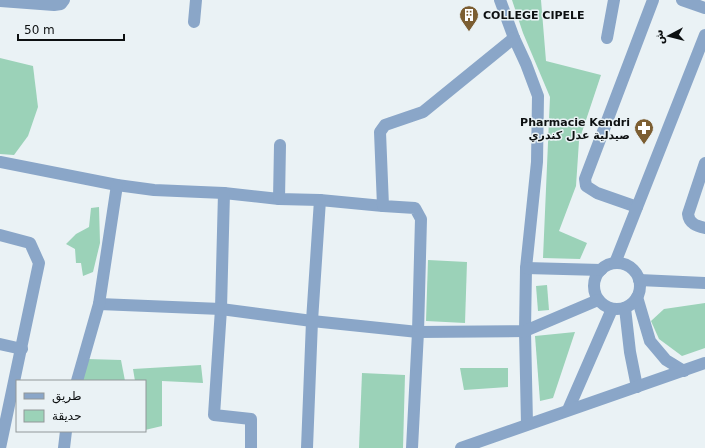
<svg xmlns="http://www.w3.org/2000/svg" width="705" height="448" viewBox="0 0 705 448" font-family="'DejaVu Sans',Cairo,sans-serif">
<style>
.green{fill:#9bd2b8}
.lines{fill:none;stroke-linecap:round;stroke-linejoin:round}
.minor{stroke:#8aa6c8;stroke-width:12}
.labels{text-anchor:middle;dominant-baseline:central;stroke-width:3;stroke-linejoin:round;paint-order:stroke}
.poi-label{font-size:11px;font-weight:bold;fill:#0d1011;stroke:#eaf2f5;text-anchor:start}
</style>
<rect width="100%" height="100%" fill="#eaf2f5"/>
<!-- green -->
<g class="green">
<path d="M512 0H541L546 61 601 75 579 141 576 186 559 231 587 243 580 259 543 258 550 97 523 33Z"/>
<path d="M0 58 33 66 38 107 28 136 14 155 0 154Z"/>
<path d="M99 207 100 243 93 272 83 276 81 263H76L75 249 66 244 76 234 89 227 91 208Z"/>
<path d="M428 260 467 262 465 323 426 321Z"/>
<path d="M547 285 549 310 538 311 536 286Z"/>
<path d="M705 303V348L682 356 659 339 651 321 664 309Z"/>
<path d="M575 332 553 398 540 401 535 336Z"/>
<path d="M87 359 121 360 125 381H82Z"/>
<path d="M201 365 203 383 162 381V426L145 430V381H135L133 369Z"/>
<path d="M460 368H508V387L464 390Z"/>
<path d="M362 373 405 375 403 448H359Z"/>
</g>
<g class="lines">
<!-- minor -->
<g class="minor">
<path d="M500 0 514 38 526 64 538 96 537 162 526 268 525 331 527 424"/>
<path d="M682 0 705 8"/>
<path d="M0 1 54 5 61 4 64 0"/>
<path d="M194 22 196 0"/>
<path d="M607 38 614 0"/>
<path d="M0 162 117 185 154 190 224 193 279 199 320 200 383 206"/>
<path d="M705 163 688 214C689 224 697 226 705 228"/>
<path d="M224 193 221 309 214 415 251 419V448"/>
<path d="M279 199 280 145"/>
<path d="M637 207 597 193 586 186 585 179 653 0"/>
<path d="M0 235 30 243 39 263 0 448"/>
<circle cx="617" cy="286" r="23"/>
<path d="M615 263 705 35"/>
<path d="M526 268 601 270"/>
<path d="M639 280 705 283"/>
<path d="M637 297 650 341 666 360 684 371"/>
<path d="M99 304 221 309 312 321 418 332 525 331 598 300"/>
<path d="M625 308 630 352 637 387"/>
<path d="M0 344 22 349"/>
<path d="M77 381 99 304 117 185"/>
<path d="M568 410 612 309"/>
<path d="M64 448 66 431"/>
<path d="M307 448 312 321 320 200"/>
<path d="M412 448 418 332 421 219 415 208 383 206 380 132 385 125 423 112 514 38"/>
<path d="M461 448 705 363"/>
</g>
</g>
<!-- icons -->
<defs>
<symbol id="building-pin" viewBox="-11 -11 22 30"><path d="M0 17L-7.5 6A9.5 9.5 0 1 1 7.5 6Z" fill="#7c5e32" stroke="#eaf2f5"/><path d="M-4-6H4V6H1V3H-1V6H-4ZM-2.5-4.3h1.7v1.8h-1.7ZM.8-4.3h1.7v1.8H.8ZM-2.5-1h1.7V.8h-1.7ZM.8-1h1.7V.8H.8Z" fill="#fff"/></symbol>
<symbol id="pharmacy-pin" viewBox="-11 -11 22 30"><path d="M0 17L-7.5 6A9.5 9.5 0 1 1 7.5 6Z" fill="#7c5e32" stroke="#eaf2f5"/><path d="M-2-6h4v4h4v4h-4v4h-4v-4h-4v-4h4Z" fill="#fff"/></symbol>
</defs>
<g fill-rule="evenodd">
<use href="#building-pin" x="458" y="4" width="22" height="30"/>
<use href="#pharmacy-pin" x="633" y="117" width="22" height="30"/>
</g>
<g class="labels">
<!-- poi labels -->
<g class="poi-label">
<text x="483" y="15">COLLEGE CIPELE</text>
<text x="630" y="122" text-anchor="end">Pharmacie Kendri<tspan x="630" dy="13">صيدلية عدل كندري</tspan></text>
</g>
</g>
<!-- legend -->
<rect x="16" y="380" width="130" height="52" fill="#eaf2f5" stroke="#92989a"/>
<rect x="24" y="393" width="20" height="6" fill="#8aa6c8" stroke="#92989a"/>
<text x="52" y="400" font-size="12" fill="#0d1011">طريق</text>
<rect x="24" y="410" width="20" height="12" fill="#9bd2b8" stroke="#92989a"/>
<text x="52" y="420" font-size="12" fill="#0d1011">حديقة</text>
<!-- north arrow -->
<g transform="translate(669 36) rotate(263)" stroke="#eaf2f5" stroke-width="3" paint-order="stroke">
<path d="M0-3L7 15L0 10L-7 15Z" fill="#0d1011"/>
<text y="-6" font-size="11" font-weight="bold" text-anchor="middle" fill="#0d1011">ش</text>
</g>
<!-- scale -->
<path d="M18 34v6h106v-6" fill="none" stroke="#0d1011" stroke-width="2"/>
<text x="24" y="34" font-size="12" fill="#0d1011" stroke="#eaf2f5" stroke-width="3" paint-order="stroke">50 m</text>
</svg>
